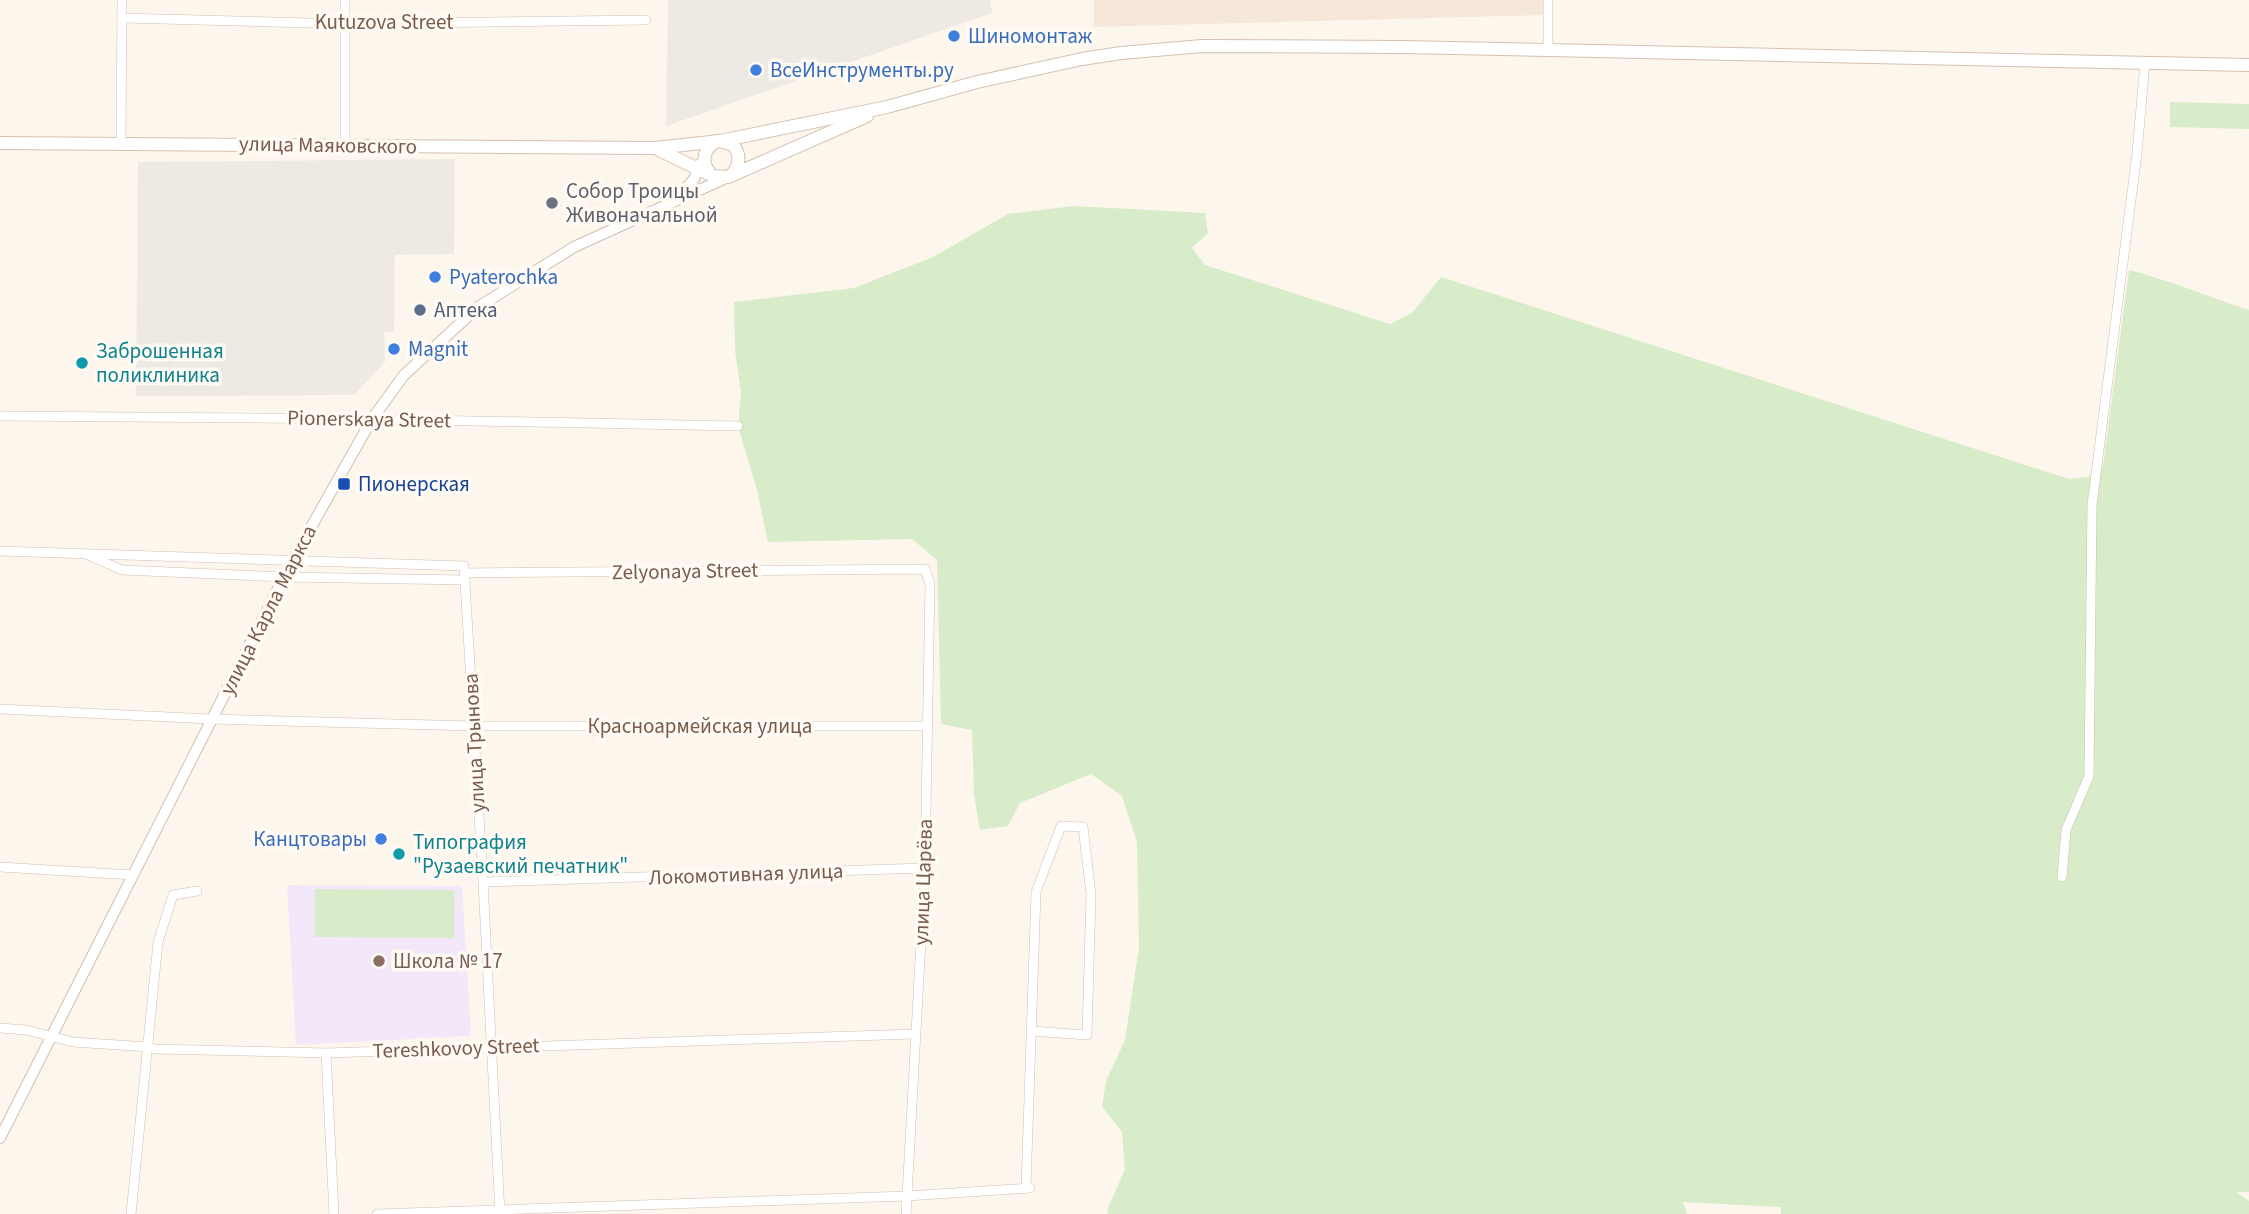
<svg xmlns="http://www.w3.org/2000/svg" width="2249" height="1214" viewBox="0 0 2249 1214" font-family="'Source Sans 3',sans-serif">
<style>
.residential{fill:#f5e8da}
.industrial{fill:#efe9e4}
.education{fill:#f3e8fa}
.green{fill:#d8ecc9}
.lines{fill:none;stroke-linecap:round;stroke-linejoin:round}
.minor-casing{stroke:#d1beb0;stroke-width:10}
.tertiary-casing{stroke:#d1beb0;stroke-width:12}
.secondary-casing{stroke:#d6c0b0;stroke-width:14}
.minor{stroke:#fff;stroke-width:9}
.tertiary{stroke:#fff;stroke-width:10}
.secondary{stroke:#fff;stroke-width:12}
.shop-dot{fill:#3f7fe0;stroke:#fffaf3;stroke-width:2.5}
.worship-dot{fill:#6b7280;stroke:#fffaf3;stroke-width:2.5}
.service-dot{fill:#5c6f8a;stroke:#fffaf3;stroke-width:2.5}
.culture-dot{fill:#0f9aa8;stroke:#fffaf3;stroke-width:2.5}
.transit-dot{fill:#1a4fb4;stroke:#fffaf3;stroke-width:2.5}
.education-dot{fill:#8d6e63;stroke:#fffaf3;stroke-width:2.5}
.labels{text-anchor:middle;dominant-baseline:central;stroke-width:7;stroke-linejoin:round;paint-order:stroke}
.street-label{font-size:21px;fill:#7a5c4d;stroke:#fffaf3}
.shop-label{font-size:21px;fill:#366cbe;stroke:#fffaf3;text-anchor:start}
.worship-label{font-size:21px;fill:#5b616d;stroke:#fffaf3;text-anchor:start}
.service-label{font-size:21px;fill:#4e5e75;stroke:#fffaf3;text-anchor:start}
.culture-label{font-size:21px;fill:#0d838f;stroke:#fffaf3;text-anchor:start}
.transit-label{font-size:21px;fill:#164399;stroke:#fffaf3;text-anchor:start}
.education-label{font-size:21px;fill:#785e54;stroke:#fffaf3;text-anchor:start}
</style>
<rect width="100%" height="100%" fill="#fdf6ec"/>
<!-- residential -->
<path class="residential" d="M1094 0H1548V15L1094 27Z"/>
<!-- industrial -->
<g class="industrial">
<path d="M668 0H990L992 13 666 126Z"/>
<path d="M455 159 454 254 395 255 394 331 384 332 385 362 354 395 136 396 138 162Z"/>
</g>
<!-- education -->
<path class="education" d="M287 885 462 886 471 1036 296 1045Z"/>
<!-- green -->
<g class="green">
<path d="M2170 102 2249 104V129L2170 127Z"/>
<path d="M1074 206 1205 213 1208 233 1192 248 1205 265 1390 324 1412 313 1441 277 2069 479 2096 476 2103 466 2129 270C2169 280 2209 297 2249 310V1192H2236L2249 1201V1214H1781V1207L1683 1202 1687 1214H1108L1107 1210 1125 1169 1122 1132 1102 1107 1106 1081 1125 1040 1139 947 1137 842 1122 796 1091 774 1020 803 1008 826 980 830 974 794 972 730 941 724 937 560 912 539 768 542 757 490 738 426 741 393 735 350 734 302 854 288 933 257 1008 214Z"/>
<path d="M315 889 454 890V938L315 937Z"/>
</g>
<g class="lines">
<defs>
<g id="minor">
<path d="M122 18 345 24 646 20"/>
<path d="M1548 51V0"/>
<path d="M121 143 122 0"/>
<path d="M345 145V0"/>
<path d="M0 416 372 419 738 426"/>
<path d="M0 551 464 566 483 882 500 1214"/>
<path d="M88 555 122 570 285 577 465 580"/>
<path d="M464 573 925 569 930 584 925 868 906 1214"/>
<path d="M0 709 211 719 473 726H927"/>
<path d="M0 867 133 875"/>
<path d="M2062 877 2066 830 2089 776 2092 505 2137 153 2145 62"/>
<path d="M483 882 925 868"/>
<path d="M0 1028 26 1030 73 1042 148 1047 155 1049 326 1053 915 1034"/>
<path d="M326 1053 334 1214"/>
<path d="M1026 1187 1036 892 1061 826 1083 827 1091 894 1087 1035 1031 1031"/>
<path d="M131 1214 158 942 173 895 197 891"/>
<path d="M377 1214 907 1196 1030 1188"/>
</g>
<g id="tertiary">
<path d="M679 196 694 179 700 164"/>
<path d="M0 1138 292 561 372 419 404 375 478 307 574 247 728 177"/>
</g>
<g id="secondary">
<path d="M720 141 887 107 977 82 1082 59 1121 53 1202 46 1403 47 2249 65"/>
<path d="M0 143 655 148 720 141 733 145C742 156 739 166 731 176"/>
<path d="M659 150 713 176 728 177 867 116"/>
<path d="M709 172C700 160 705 149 716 141"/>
</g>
</defs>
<!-- minor casing -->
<use href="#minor" class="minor-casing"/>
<!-- tertiary casing -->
<use href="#tertiary" class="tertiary-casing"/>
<!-- secondary casing -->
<use href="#secondary" class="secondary-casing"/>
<!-- minor -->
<use href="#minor" class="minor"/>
<!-- tertiary -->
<use href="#tertiary" class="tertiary"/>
<!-- secondary -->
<use href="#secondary" class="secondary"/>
</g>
<!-- markers -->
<g class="shop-dot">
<circle cx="954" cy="36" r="7"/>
<circle cx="756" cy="70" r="7"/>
<circle cx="435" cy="277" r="7"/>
<circle cx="394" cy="349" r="7"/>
<circle cx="381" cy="839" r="7"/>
</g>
<circle class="worship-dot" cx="552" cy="203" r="7"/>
<circle class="service-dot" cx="420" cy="310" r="7"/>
<g class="culture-dot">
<circle cx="82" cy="363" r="7"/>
<circle cx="399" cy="854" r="7"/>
</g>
<rect class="transit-dot" x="337" y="477" width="14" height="14" rx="3.5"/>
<circle class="education-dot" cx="379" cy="961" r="7"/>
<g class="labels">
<!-- street labels -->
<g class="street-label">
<text x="384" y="22">Kutuzova Street</text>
<text transform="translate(328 145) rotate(1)">улица Маяковского</text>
<text transform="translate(369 419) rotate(1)">Pionerskaya Street</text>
<text transform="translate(685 571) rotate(-1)">Zelyonaya Street</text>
<text transform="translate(268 610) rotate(-63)">улица Карла Маркса</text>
<text x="700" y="726">Красноармейская улица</text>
<text transform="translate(474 743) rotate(-93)">улица Трынова</text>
<text transform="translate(746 874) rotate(-2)">Локомотивная улица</text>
<text transform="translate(923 882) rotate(-88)">улица Царёва</text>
<text transform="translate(456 1048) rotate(-2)">Tereshkovoy Street</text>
</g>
<!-- shop labels -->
<g class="shop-label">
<text x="968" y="36">Шиномонтаж</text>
<text x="770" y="70">ВсеИнструменты.ру</text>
<text x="449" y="277">Pyaterochka</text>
<text x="408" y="349">Magnit</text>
<text x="367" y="839" text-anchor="end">Канцтовары</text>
</g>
<!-- worship labels -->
<g class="worship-label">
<text x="566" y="191">Собор Троицы<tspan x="566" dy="24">Живоначальной</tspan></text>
</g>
<!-- service labels -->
<g class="service-label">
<text x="434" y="310">Аптека</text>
</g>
<!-- culture labels -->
<g class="culture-label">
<text x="96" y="351">Заброшенная<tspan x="96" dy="24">поликлиника</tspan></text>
<text x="413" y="842">Типография<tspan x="413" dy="24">"Рузаевский печатник"</tspan></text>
</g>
<!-- transit labels -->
<g class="transit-label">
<text x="358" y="484">Пионерская</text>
</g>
<!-- education labels -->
<g class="education-label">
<text x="393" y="961">Школа № 17</text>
</g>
</g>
</svg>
